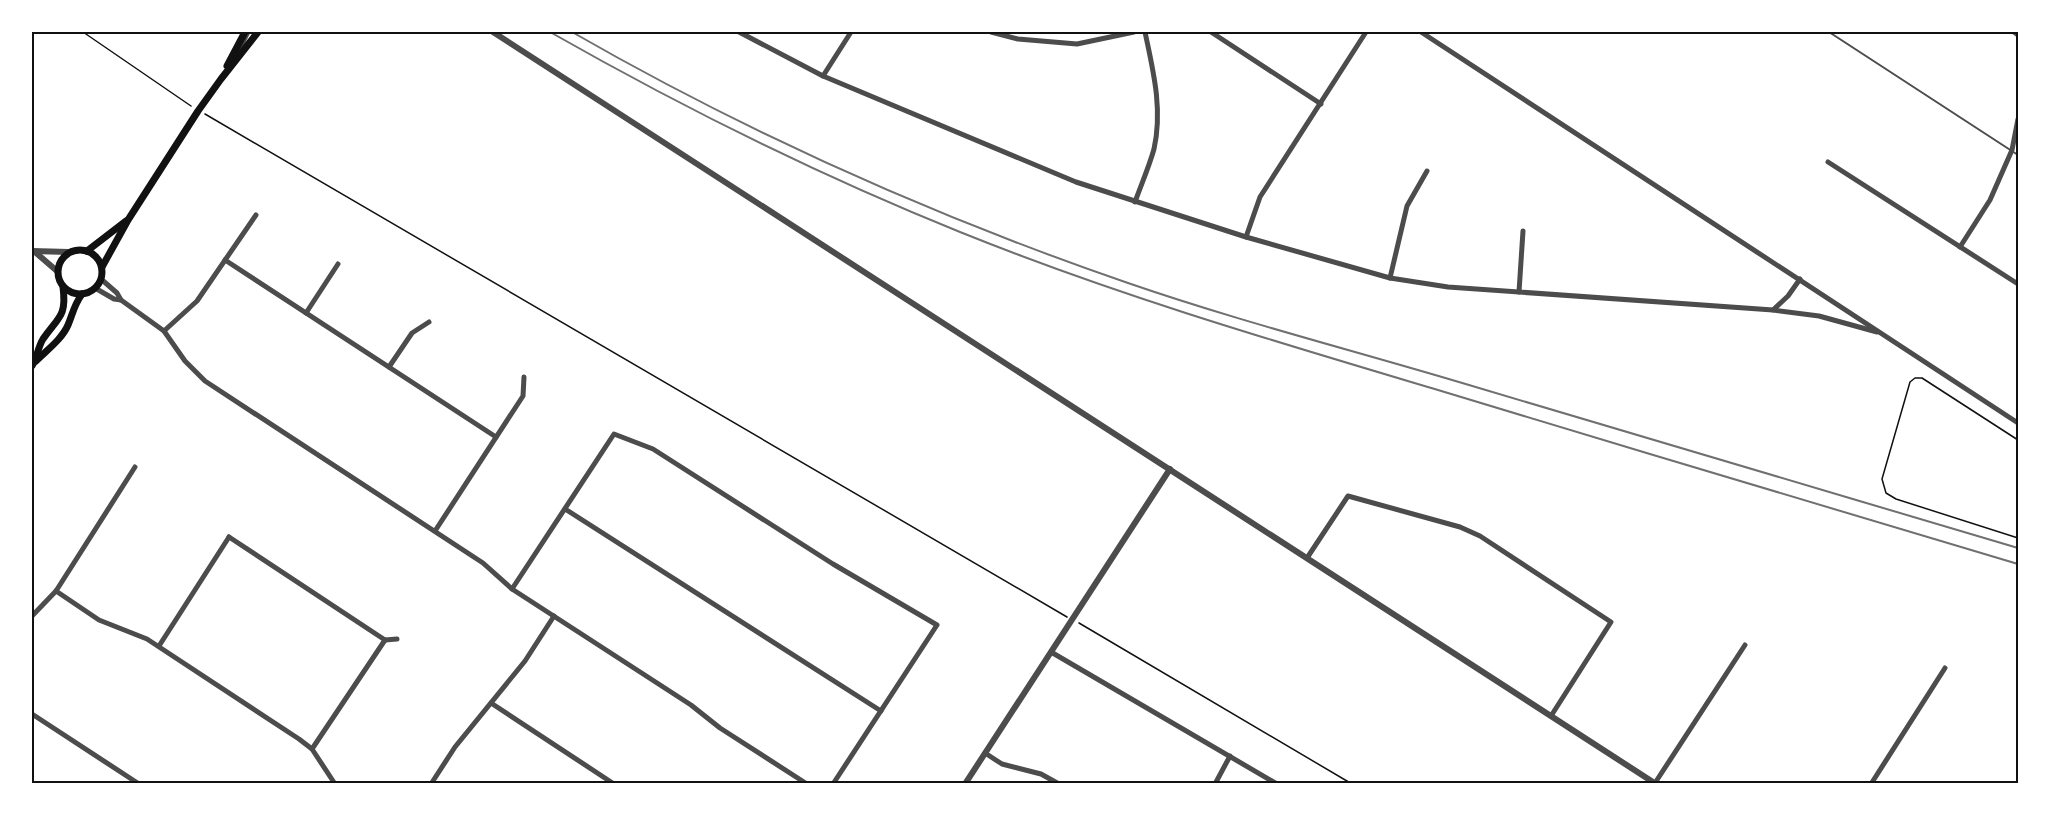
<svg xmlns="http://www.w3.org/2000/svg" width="2050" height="815" viewBox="0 0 2050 815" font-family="'Golos Text',sans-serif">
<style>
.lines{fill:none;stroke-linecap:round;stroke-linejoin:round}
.path{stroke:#111;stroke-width:1.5}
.service{stroke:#4c4c4c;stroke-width:2}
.minor{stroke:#4c4c4c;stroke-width:5}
.tertiary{stroke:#4c4c4c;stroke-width:6}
.secondary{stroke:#111;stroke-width:7}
.rail{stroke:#707070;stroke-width:2}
.neatline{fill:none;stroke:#111;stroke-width:2}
</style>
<rect width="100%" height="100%" fill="#fff"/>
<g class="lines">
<!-- path -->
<g class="path">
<path d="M83 32 191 106"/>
<path d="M205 114 1067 617"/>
<path d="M2018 440 1922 378H1915L1910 382 1882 479 1886 493 1896 499 2018 538"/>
<path d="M1079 623 1352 784"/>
</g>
<!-- service -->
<path class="service" d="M1829 32 2018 155"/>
<!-- minor -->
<g class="minor">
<path d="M739 32 823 76 1076 182 1246 237 1390 278 1448 287 1773 310 1788 296 1800 279"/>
<path d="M991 32 1018 39 1077 44 1134 32"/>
<path d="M1211 32 1321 104"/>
<path d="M1421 32 2018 423"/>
<path d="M2014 32 2018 35"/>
<path d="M238 52 248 32"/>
<path d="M823 76 851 32"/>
<path d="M1828 162 2018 284"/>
<path d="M1135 202C1141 185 1149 167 1154 149 1163 109 1153 70 1145 32"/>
<path d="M1246 237 1260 197 1366 32"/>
<path d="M1960 247 1990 200 2012 150 2018 119"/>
<path d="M225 260 496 437"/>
<path d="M1390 278 1407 206 1427 171"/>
<path d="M101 279 117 293 121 300"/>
<path d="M95 288 114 299 121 300 164 331 185 361 205 381 483 563 512 589 691 705 720 728 807 784"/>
<path d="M1519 292 1523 231"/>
<path d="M1773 310 1819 316 1877 332"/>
<path d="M306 313 338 264"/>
<path d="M164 331 197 301 256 215"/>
<path d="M389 367 412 333 429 322"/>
<path d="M565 509 881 711"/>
<path d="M435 531 523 396 524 377"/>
<path d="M229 537 385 640"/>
<path d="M1307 558 1348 496 1460 527 1480 536 1611 622 1551 716"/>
<path d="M512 589 614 434 653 449 833 564 937 625 833 784"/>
<path d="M56 591 99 620 147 639 299 739 312 749 335 784"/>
<path d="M32 616 56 591 135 467"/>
<path d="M385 640 397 639"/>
<path d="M159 646 229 537"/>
<path d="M1051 652 1277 784"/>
<path d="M491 703 614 784"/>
<path d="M32 714 139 784"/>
<path d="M312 749 385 640"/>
<path d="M985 753 1002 764 1041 774 1059 784"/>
<path d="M1655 783 1745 645"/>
<path d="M431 784 455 747 525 661 554 616"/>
<path d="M1215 784 1230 756"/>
<path d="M1871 784 1945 668"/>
</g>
<!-- tertiary -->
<g class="tertiary">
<path d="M493 32 1656 784"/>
<path d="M32 251 69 252"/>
<path d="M35 252 57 271"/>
<path d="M965 784 1170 469"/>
</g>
<!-- secondary -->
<g class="secondary">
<path d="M227 66 245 32"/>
<circle cx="80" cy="272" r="22"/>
<path d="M87 251 126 221"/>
<path d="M102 267 128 220 198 111 221 79 258 32"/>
<path d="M36 361C47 350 62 339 68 325 73 313 74 305 82 294"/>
<path d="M32 366C37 358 38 347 43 339 58 317 67 317 63 287"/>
</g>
<!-- rail -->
<g class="rail">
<path d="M550 32C682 107 818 175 960 232 1116 295 1277 342 1438 390 1631 449 1825 506 2018 564"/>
<path d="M572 32C748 133 936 217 1128 283 1241 322 1356 351 1469 385 1653 439 1835 494 2018 548"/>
</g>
</g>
<!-- border -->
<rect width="2050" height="815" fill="none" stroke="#ffffff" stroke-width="66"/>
<rect x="33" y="33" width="1984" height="749" class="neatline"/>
</svg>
